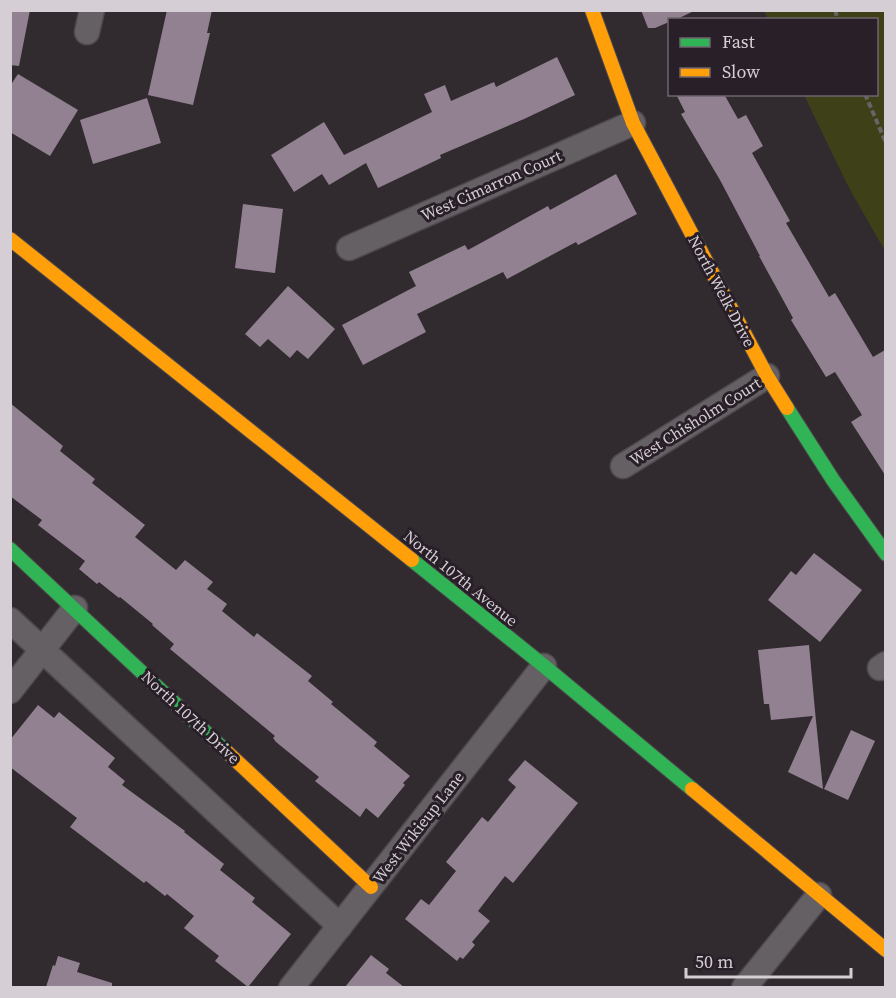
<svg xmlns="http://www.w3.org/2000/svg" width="896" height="998" viewBox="0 0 896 998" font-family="'Source Serif 4',serif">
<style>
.green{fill:#3e4017}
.building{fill:#928291}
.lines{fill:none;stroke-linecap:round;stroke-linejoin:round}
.street-casing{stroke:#4e484d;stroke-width:27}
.fast-casing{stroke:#4e484d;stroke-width:16}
.slow-casing{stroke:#4e484d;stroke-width:16}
.path{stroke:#676366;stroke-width:4;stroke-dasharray:6 3;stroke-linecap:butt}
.street{stroke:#646064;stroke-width:24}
.fast{stroke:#30b455;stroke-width:14}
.slow{stroke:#ff9f0a;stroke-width:14}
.labels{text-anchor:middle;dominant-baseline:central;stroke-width:6;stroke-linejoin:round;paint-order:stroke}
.street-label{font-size:16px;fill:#d5cfd5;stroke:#291f28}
</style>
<rect width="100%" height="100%" fill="#312b30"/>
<!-- green -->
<path class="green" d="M764 11H885V251L848 186 804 95 876 94V20L768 19Z"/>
<!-- building -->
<g class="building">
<path d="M10 10H30L19 66 10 65Z"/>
<path d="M167 10H212L207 33H210L193 105 148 95Z"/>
<path d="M641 10H696L675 20H669V22L655 28H648Z"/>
<path d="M557 57 575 95 524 119 440 155 441 158 378 188 366 163 329 185 322 174 294 192 271 155 324 122 344 155 432 112 424 94 445 85 451 101 494 82 496 87Z"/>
<path d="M18 74 78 110 50 156 10 132V86Z"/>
<path d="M676 94H724L738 119 746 115 763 146 752 153 790 221 786 223 829 297 835 293 873 357 885 350V475L851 422 862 415 835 372 826 377 791 320 793 318 759 256H760L720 180 681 114 685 112Z"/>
<path d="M147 98 161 143 93 164 80 120Z"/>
<path d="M616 174 637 214 578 245 576 242 507 279 503 272 417 314 426 332 363 365 342 325 416 286 409 272 465 245 468 250 548 206 550 210Z"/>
<path d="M243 204 283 209 275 273 235 268Z"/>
<path d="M288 286 335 329 308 359 297 350 290 358 268 339 260 347 245 334Z"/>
<path d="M10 403 63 446 60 451 95 479 92 483 145 525 135 537 176 570 185 560 213 582 207 589 227 604 222 611 254 637 257 633 312 676 308 681 333 702 331 704 377 742 374 746 410 776 403 783 405 785 378 818 366 808 360 817 315 781 319 777 276 742 273 738 275 736 170 649 174 644 152 625 153 624 120 597 119 598 99 582 97 584 79 569 85 561 38 525 42 520 10 496Z"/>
<path d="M814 553 862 590 820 642 768 600 791 571 796 575Z"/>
<path d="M809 645 815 711 823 789 788 772 813 716 771 720 769 704H764L758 650Z"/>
<path d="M38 705 54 718 59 712 115 758 108 767 125 781 122 785 185 831 184 832 224 864 220 870 255 898 252 902 291 934 248 987 215 961 219 956 184 928 194 916 167 894 165 896 146 881 144 883 70 827 77 818 10 767V740Z"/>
<path d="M851 730 875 741 848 800 824 789Z"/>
<path d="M525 760 578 803 513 883 505 876 478 911 490 921 472 942 475 945 463 959 460 957 457 961 405 919 421 899 429 905 456 871 446 862 482 817 488 822 516 787 508 780Z"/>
<path d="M371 955 389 969 386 973 404 987H345Z"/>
<path d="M58 956 80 963 77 972 112 983V987H46L53 965 55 966Z"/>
</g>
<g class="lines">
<defs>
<g id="street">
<path d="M87 32 92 10"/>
<path d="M349 248 633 123"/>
<path d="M623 466 767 376"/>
<path d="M10 620 340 926"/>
<path d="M880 668 886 664"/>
<path d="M10 691 75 608"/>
<path d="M291 988 544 666"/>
<path d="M744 988 819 895"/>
</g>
<g id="fast">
<path d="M787 408 833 480 886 554"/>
<path d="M10 549 227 752"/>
<path d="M412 560 544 666 692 789"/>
</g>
<g id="slow">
<path d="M592 10 633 123 767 376 787 408"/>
<path d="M10 239 412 560"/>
<path d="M227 752 371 887"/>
<path d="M692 789 886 950"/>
</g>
</defs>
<!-- street casing -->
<use href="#street" class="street-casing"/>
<!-- fast casing -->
<use href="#fast" class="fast-casing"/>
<!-- slow casing -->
<use href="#slow" class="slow-casing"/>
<!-- path -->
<g class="path">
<path d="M835 10 838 20"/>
<path d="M865 94 886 143"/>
</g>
<!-- street -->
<use href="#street" class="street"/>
<!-- fast -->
<use href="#fast" class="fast"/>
<!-- slow -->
<use href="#slow" class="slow"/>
</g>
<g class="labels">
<!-- street labels -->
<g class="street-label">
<text transform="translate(491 185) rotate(-24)">West Cimarron Court</text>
<text transform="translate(722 291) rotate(62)">North Welk Drive</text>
<text transform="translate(695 421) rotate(-32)">West Chisholm Court</text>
<text transform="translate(461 578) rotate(39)">North 107th Avenue</text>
<text transform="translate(191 717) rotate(43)">North 107th Drive</text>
<text transform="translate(418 827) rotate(-52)">West Wikieup Lane</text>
</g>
</g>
<!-- border -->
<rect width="896" height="998" fill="none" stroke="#d5cfd5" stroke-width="24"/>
<!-- legend -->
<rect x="668" y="18" width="210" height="78" fill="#291f28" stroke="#6e656d" stroke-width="1.5"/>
<rect x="680" y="38" width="30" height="9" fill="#30b455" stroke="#6e656d" stroke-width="1.5"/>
<text x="722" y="48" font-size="18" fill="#d5cfd5">Fast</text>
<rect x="680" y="68" width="30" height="9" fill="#ff9f0a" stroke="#6e656d" stroke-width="1.5"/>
<text x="722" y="78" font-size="18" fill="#d5cfd5">Slow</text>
<!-- scale -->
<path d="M686 968v9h165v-9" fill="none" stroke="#d5cfd5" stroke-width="3"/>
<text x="695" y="968" font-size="18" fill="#d5cfd5" stroke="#291f28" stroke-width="4.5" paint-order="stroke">50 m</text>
</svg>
